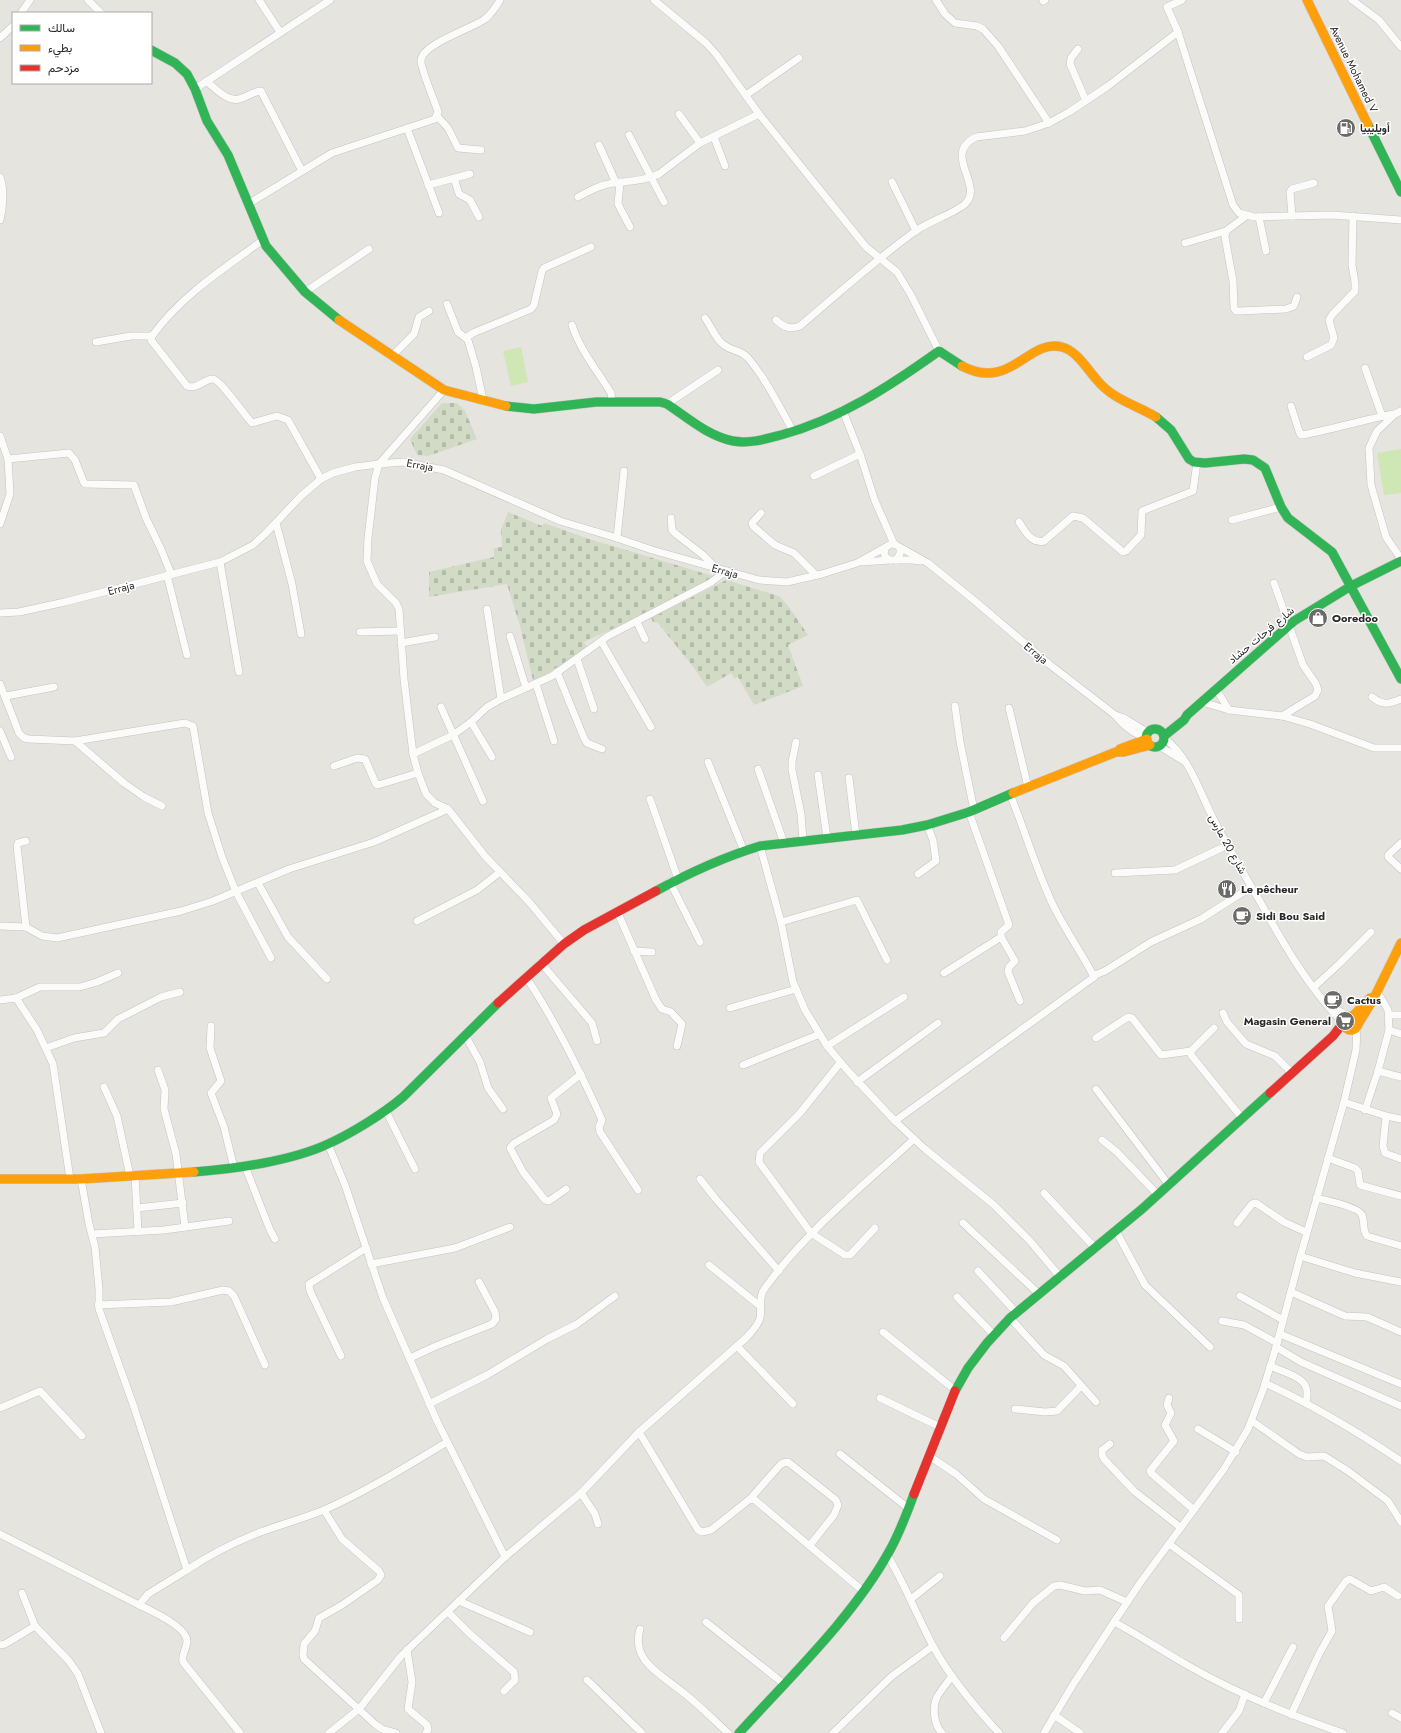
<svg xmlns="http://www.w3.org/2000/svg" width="1401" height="1733" viewBox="0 0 1401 1733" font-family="Jost,Vazirmatn,sans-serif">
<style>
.cemetery{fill:url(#cemetery-stones)}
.pitch{fill:#cfe6b5}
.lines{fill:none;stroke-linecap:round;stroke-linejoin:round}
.street-casing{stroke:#c4c3c3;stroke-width:8}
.fast-casing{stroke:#c4c3c3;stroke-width:10}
.slow-casing{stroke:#c4c3c3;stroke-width:10}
.jam-casing{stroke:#c4c3c3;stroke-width:10}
.street{stroke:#fbfbfa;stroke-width:7}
.fast{stroke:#30b455;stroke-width:9}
.slow{stroke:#ff9f0a;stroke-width:9}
.jam{stroke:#e5322d;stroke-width:9}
.labels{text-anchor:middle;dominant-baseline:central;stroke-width:3;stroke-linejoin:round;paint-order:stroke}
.street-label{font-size:11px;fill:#282828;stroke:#fff}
.poi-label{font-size:11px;font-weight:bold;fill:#282828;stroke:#fff;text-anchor:start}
</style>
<defs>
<pattern id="cemetery-stones" width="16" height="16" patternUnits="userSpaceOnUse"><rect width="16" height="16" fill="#d1dbc6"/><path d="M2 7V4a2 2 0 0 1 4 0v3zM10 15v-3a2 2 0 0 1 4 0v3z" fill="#b3bcaa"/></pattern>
</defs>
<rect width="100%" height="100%" fill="#e6e4de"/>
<!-- cemetery -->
<g class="cemetery">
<path d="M442 403H457L465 411 477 439 428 456 417 455 410 439Z"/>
<path d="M508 512 542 526 544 523 589 539 713 576 712 580 659 607 584 642 587 647 544 676 533 680 520 626 507 584 429 597V572L494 557V548L502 547 501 528H502Z"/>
<path d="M726 580 779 596 789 607 808 635 788 645 803 686 754 705 738 677 734 679 731 673 707 687 694 668 658 623 653 622 651 618Z"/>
</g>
<!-- pitch -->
<g class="pitch">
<path d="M521 347 528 382 511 386 503 351Z"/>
<path d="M1401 449V493L1384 495 1377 453Z"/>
</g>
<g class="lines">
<defs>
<g id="street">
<path d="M88 0 101 13"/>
<path d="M259 0 280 32"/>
<path d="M654 0 706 43 716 54 759 114 866 247 897 272 911 295 939 351"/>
<path d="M936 0 945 14 955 23 977 26 983 29 998 46 1049 123"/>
<path d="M1182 0 1167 7 1178 32 1233 205 1239 213 1254 217 1332 215 1401 220"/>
<path d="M1352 0 1379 20 1401 47"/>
<path d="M1043 1 1045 0"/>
<path d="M21 13 30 0"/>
<path d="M0 38 13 26"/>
<path d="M1078 49 1071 58 1070 64 1086 101"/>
<path d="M206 81C215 88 227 102 239 99 247 97 252 92 261 91L262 93 302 171"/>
<path d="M195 89 330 0"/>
<path d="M746 95 799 58"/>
<path d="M679 114 700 143"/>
<path d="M437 116 448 128 458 148 481 150"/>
<path d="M407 128 439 213"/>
<path d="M629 135 664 202"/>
<path d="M714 137 725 166"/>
<path d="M599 145 616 183"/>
<path d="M0 177C5 191 3 206 0 220"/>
<path d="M454 178 459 194 470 200 479 217"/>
<path d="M620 182 618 204 630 227"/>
<path d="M892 182 916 231"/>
<path d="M428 185 470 174"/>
<path d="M578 197C589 191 600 185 613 183 629 181 644 181 659 174L700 143 759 114"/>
<path d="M248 204 332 153 435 119 438 112C435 102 420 67 421 60 422 44 473 28 485 19 491 14 496 7 500 0"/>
<path d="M1246 216 1226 231 1225 237 1233 281 1234 308 1236 311H1240L1286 309 1294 306 1297 297"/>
<path d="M1292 216 1290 192 1292 189 1314 183"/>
<path d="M1259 217 1266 251"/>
<path d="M263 240C223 269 181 296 152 336L151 340 187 386C197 390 204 379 213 379 220 379 245 416 252 423L277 416 288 420 321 479"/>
<path d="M1185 243 1226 231"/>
<path d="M305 292 369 249"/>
<path d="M447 304 458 332 467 339"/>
<path d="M705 318C711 326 716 340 724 345 733 352 740 349 748 358 766 379 779 406 793 431"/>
<path d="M776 320C784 327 789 330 800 326 838 294 876 259 917 230 930 221 955 213 965 204 985 185 941 154 976 137L1025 131 1049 123 1069 112 1108 86 1178 32"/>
<path d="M572 325C580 350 597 370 611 393L612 402"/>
<path d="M96 342 131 336H152"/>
<path d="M392 356 414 334 419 317 429 311"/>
<path d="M1307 357 1331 345 1334 338 1329 320 1332 315 1355 291V283L1352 265 1353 216"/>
<path d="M1365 368 1382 416"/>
<path d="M444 390 379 464 375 478 368 538 367 561 377 584 396 603 399 609 404 679 413 754 418 773 426 794 435 803 448 809 485 856 530 903 564 944"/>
<path d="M483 400 476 367 467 337 473 333 531 309 534 305 542 271 544 268 591 247"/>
<path d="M667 404 718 370"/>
<path d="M1291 406 1300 434 1302 435C1333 429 1363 420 1394 414"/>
<path d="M843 411 860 454 875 501 894 544"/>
<path d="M1401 411 1395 414 1377 431 1369 448 1371 485 1386 537 1401 559"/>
<path d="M0 436 8 459 10 494 0 524"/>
<path d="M8 459 69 453 75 460 84 483 86 484 134 485 146 518 161 549 171 574"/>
<path d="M814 476 860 454"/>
<path d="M761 513 752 523 753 526 775 545 794 553 816 575"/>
<path d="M671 518 672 530 676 534 703 555 716 568"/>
<path d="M1232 520 1281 507"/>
<path d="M1019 522C1025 531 1031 544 1044 541L1073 516 1083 518 1123 552 1126 551 1141 535 1142 511 1193 491 1197 462"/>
<path d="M276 523 292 584 301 634"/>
<path d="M617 538 624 471"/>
<path d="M900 548V554L896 560H890C884 558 883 553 886 547L891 544H894L928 563 975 601 1049 664 1115 715C1122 724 1135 736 1147 737"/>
<path d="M896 560H912L920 561"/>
<path d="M220 562 239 672"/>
<path d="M862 562 890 560"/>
<path d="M167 575 187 655"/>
<path d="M1274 583 1303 665 1316 684 1318 690 1315 696 1282 716"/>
<path d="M487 609 501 699"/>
<path d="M0 613 19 612 65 602 220 562 253 545 265 534 301 496 321 479 333 473 355 467 379 464 403 462 444 470 560 521 617 538 652 550 759 580 787 582 822 574 857 563 886 547"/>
<path d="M637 622 645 639"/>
<path d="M360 632 400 631"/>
<path d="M510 636 526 688"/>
<path d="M601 641 651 727"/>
<path d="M401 643 435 637"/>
<path d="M577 659 594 709"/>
<path d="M557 672 584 738 587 743 602 749"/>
<path d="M0 684 19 733 24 738 29 739 75 741 124 783 144 797 162 806"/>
<path d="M536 684 554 741"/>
<path d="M1216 689 1229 710"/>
<path d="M6 696 54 687"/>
<path d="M1372 697C1383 706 1389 704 1401 699"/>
<path d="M1202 702 1229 710 1282 716 1310 724 1374 748H1401"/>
<path d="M955 706 960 742 974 810"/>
<path d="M441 707 483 801"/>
<path d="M1009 708 1028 787"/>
<path d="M1115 715 1124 718 1148 733"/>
<path d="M471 722 492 757"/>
<path d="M0 731 11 757"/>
<path d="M1164 738C1189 756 1199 791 1213 818 1228 847 1245 876 1262 905 1285 947 1310 989 1343 1023"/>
<path d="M75 741 185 723 193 726 208 813 222 857 236 892 271 958"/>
<path d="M796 742 792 762V770L801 814 803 841"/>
<path d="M1159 746 1184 761"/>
<path d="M413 754 453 735 471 722 487 707 501 699 552 676 608 636 710 583 726 571"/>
<path d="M708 762 744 851"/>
<path d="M334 766 357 758 365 759 376 784 378 785 418 773"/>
<path d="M758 769 784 843"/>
<path d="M818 775 827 838"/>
<path d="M849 778 856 835"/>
<path d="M650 799 678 879"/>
<path d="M26 841 18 843 17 846 26 927"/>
<path d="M1401 843 1388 855V857L1401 869"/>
<path d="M760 846 781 922 793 982 805 1010 827 1046 848 1071 895 1121 925 1149 994 1205 1030 1241 1061 1278"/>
<path d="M1115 873 1175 870 1228 845"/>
<path d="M918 874 936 861 933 840 927 825"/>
<path d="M670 882 700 942"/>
<path d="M258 883 288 937 327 979"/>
<path d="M617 911 656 1000 662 1009 671 1012 682 1024 677 1046"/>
<path d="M417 921 477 890 500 872"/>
<path d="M781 922 857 900 887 960"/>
<path d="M0 926 26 927 42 936 57 938 181 911 213 901 289 869 374 842 448 809"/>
<path d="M1001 937 1015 961 1009 967 1008 972 1020 1001"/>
<path d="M634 951 652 952"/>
<path d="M541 963 592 1023 597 1041"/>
<path d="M944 973 1001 937V932L1009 925 969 812"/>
<path d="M526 977C556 1022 580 1071 602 1120L599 1127 600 1132 638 1190"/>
<path d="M1094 977 1095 975 1105 971 1151 942 1201 919 1251 887"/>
<path d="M1314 987 1339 964 1371 932"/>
<path d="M1377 991 1388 1010 1389 1030"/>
<path d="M16 998 40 987H80L97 982 118 973"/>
<path d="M0 1000 16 998 37 1030 53 1064 70 1179"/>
<path d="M1331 1007 1349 1016"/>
<path d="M730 1008 796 989"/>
<path d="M1223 1013 1227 1022 1246 1044 1275 1056 1292 1073"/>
<path d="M1389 1015H1401"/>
<path d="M211 1026 210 1048 221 1081 211 1093 224 1127 234 1168"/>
<path d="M1214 1028 1191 1051V1055L1242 1118"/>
<path d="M465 1035 480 1062 488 1088 503 1109"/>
<path d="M1096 1038 1128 1017 1132 1018 1161 1055 1191 1051"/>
<path d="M827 1046 904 997"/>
<path d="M46 1048 74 1038 104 1033 118 1019 161 997 180 992"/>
<path d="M840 1063 800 1113 760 1153 759 1162 811 1233 845 1255H850L875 1228"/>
<path d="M743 1065 820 1034"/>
<path d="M158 1070 165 1090 164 1109 176 1154 185 1227"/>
<path d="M1378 1071 1389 1030 1401 1034"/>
<path d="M857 1082 938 1023"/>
<path d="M104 1087 117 1116 130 1176"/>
<path d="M1096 1089 1169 1185"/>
<path d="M1344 1102 1386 1116 1383 1146 1385 1153 1401 1159"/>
<path d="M1365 1110 1378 1071 1401 1077"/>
<path d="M386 1111 415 1169"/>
<path d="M1386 1116 1401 1119"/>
<path d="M895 1121 1094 977C1082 953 1065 930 1053 905 1036 869 1025 831 1010 794"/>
<path d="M1102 1140 1117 1152 1158 1195"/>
<path d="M328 1144 345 1185 383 1298 437 1421 505 1557 581 1493 639 1432 746 1338C751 1332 758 1326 760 1318 762 1308 758 1297 765 1288 806 1231 862 1187 914 1139"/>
<path d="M1328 1158 1355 1168 1358 1171 1360 1185 1401 1196"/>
<path d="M245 1166 270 1230 275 1239"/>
<path d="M135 1175 138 1232"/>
<path d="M81 1179 89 1224 95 1247 99 1289V1309L134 1407 187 1570 148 1594 139 1605C150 1610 187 1627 187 1641 187 1649 181 1654 183 1662L240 1733"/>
<path d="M700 1179 715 1198 779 1271"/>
<path d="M566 1189 549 1201 545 1200 523 1172 510 1148 513 1144 554 1120 557 1114 551 1098 581 1074"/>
<path d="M1044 1193 1096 1249"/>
<path d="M1316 1198C1325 1200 1359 1207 1362 1215 1365 1222 1362 1230 1367 1236L1401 1246"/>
<path d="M137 1208 183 1203"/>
<path d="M963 1223 1039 1294"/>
<path d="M1237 1223 1252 1204 1256 1203 1284 1222 1306 1232"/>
<path d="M1116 1231 1145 1285 1210 1347"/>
<path d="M92 1234 164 1230 229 1221"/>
<path d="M1300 1256 1355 1273 1401 1282"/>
<path d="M371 1264 455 1248 510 1227"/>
<path d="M709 1265 760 1306"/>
<path d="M978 1271 1017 1313"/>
<path d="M1291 1292 1345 1316 1367 1317 1401 1332"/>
<path d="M1240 1296 1283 1320"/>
<path d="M957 1297 994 1335"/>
<path d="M98 1305 171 1302 223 1290 229 1291 234 1296 265 1365"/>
<path d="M1010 1318 1044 1355 1064 1366 1096 1402"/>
<path d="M1222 1321 1244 1325 1277 1343"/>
<path d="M883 1332 955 1390"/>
<path d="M1280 1334 1401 1384"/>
<path d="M737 1346 793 1404"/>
<path d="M1276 1347 1301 1362 1401 1406"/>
<path d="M341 1356 310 1291 309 1284 366 1248"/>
<path d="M410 1358 436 1346 492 1324 496 1319 495 1312 479 1282"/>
<path d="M1270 1366C1280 1371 1302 1376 1306 1387 1308 1392 1307 1398 1306 1403"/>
<path d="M1265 1383C1313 1405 1358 1432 1401 1461"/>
<path d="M880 1398 940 1427"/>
<path d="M1169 1398 1167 1405 1171 1413 1165 1425 1174 1441 1150 1471 1151 1473 1194 1510"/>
<path d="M429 1404 487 1375 547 1339 577 1324 615 1296"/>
<path d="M0 1408 40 1391 82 1436"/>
<path d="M1015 1409 1045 1412 1057 1411 1081 1386"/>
<path d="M1252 1421 1299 1454 1307 1457 1324 1456 1348 1471 1388 1501 1401 1522"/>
<path d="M1198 1429 1236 1452"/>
<path d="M639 1432 698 1530 702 1532 711 1530 750 1499 755 1500 863 1591"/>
<path d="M1110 1444 1102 1450V1455L1104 1459 1134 1491 1180 1527"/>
<path d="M840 1454 908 1508"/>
<path d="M929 1456 956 1474 984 1499 1057 1540"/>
<path d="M581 1493 595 1514 598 1524"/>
<path d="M750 1499 780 1465 783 1463 788 1462 836 1500 838 1505 834 1515 810 1545"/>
<path d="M324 1510 342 1539 379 1571 381 1575 378 1580 342 1605 319 1618 315 1631 304 1644 303 1655 304 1659 376 1725 382 1729 396 1733"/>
<path d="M0 1534 139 1605"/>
<path d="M1169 1544 1239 1595V1619"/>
<path d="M888 1556C905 1585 917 1616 933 1646 949 1676 975 1707 999 1733"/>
<path d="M187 1570C209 1555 233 1543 258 1533 279 1525 302 1519 324 1510 367 1491 407 1466 447 1442"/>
<path d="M22 1593 35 1626"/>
<path d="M911 1599 940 1576"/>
<path d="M459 1601 530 1632"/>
<path d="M448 1612 469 1633 514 1672 515 1680 504 1691"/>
<path d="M706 1622 784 1684"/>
<path d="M1114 1622C1139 1635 1162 1651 1187 1665 1236 1693 1289 1715 1343 1733"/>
<path d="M640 1629C630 1662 664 1676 685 1694 700 1706 714 1720 728 1733"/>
<path d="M1004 1638 1033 1603 1054 1586 1060 1585 1085 1591 1100 1590 1127 1602"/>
<path d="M0 1645 5 1644 35 1626 69 1661 78 1674 101 1733"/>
<path d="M407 1650 412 1682 408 1709 427 1725 428 1730 426 1733"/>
<path d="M587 1680 642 1733"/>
<path d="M1264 1703 1293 1647"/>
<path d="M1392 1713 1401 1718"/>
<path d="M1054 1715 1080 1733"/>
<path d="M1291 1715 1319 1654 1332 1631 1328 1606 1346 1581 1350 1579 1371 1591 1384 1587 1398 1596"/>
<path d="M329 1733 359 1709 401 1656 505 1557"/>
<path d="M833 1733 892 1676 933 1646"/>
<path d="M942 1733C934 1725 932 1707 937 1697 941 1690 947 1683 952 1676"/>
<path d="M1044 1733 1074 1683 1114 1622 1140 1583 1224 1469 1248 1429 1263 1390 1276 1347 1299 1261 1344 1102 1356 1050 1357 1027"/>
<path d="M1222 1733 1239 1711 1245 1694"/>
</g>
<g id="fast">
<path d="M151 50 175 63 187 74 195 89 207 121 228 155 266 246 305 292 339 320"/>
<path d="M1368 125 1401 192"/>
<path d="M506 406 534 409 596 402H660L667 404C688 418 708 436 733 441 749 444 766 439 781 435 840 419 890 386 939 351L962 366"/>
<path d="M1156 417 1171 430 1189 459 1194 462 1205 463 1244 459 1253 460 1265 468 1281 507 1288 518 1332 552 1401 679"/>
<circle cx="1155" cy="738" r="9"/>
<path d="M1164 736 1184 720 1187 715 1294 621 1351 586 1401 561"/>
<path d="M656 891C689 873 724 857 760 846L902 830 927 825 969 812 1013 793"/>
<path d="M194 1172C235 1169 291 1161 328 1144 352 1133 383 1114 403 1097L498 1003"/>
<path d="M955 1391 968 1368 987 1343 1010 1318 1142 1209 1270 1093"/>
<path d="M739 1733C790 1677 854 1616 890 1550 900 1532 907 1513 914 1494"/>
</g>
<g id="slow">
<path d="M1307 0 1368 125"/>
<path d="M339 320 444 390 506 406"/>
<path d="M962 366C1011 392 1028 338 1062 347 1077 351 1087 369 1097 380 1112 399 1136 405 1156 417"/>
<path d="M1120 749 1147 739"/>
<path d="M1013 793 1116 752H1124L1150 745"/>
<circle cx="1351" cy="1023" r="7"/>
<path d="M1353 1016 1370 998"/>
<path d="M1358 1024 1373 1000 1401 943"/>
<path d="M0 1179H81L194 1172"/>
</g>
<g id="jam">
<path d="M498 1003 564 944 584 930 656 891"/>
<path d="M1270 1093 1333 1036 1343 1023"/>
<path d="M914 1494 955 1391"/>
</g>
</defs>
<!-- street casing -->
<use href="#street" class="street-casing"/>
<!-- fast casing -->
<use href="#fast" class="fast-casing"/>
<!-- slow casing -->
<use href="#slow" class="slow-casing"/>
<!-- jam casing -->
<use href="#jam" class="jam-casing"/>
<!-- street -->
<use href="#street" class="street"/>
<!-- fast -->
<use href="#fast" class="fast"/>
<!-- slow -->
<use href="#slow" class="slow"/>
<!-- jam -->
<use href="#jam" class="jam"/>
</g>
<!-- icons -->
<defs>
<symbol id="fuel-disc" viewBox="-11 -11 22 22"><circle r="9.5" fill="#6a6a68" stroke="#fff"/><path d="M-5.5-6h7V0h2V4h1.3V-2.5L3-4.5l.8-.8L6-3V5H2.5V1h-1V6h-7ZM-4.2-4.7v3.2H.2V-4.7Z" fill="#fff"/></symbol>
<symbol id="shop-disc" viewBox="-11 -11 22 22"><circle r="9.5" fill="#6a6a68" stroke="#fff"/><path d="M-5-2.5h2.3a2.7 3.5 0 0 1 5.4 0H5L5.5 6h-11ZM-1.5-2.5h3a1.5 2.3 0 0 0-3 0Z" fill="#fff"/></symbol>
<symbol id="restaurant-disc" viewBox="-11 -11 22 22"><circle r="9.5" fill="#6a6a68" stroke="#fff"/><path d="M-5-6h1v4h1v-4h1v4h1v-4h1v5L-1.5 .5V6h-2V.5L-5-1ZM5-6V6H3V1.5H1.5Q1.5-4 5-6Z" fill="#fff"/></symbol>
<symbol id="cafe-disc" viewBox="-11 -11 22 22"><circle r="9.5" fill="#6a6a68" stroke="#fff"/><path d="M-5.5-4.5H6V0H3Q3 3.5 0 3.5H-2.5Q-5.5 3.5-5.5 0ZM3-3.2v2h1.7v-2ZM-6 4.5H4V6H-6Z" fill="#fff"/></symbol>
<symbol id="supermarket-disc" viewBox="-11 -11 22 22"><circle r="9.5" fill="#6a6a68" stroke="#fff"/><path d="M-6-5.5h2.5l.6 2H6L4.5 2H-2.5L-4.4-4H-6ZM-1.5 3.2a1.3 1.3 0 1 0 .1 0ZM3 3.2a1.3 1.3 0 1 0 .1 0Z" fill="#fff"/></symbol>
</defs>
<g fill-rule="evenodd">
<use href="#fuel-disc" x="1335" y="117" width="22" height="22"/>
<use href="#shop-disc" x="1307" y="607" width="22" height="22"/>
<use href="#restaurant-disc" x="1216" y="878" width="22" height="22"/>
<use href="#cafe-disc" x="1231" y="905" width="22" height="22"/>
<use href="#cafe-disc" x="1322" y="989" width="22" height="22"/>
<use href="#supermarket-disc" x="1334" y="1010" width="22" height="22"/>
</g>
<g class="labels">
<!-- street labels -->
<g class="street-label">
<text transform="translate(1354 69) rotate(64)">Avenue Mohamed V</text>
<text transform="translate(420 465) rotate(10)">Erraja</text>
<text transform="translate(725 571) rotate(16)">Erraja</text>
<text transform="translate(121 588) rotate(-15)">Erraja</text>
<text transform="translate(1261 635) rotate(-40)">شارع فرحات حشاد</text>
<text transform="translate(1036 653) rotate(40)">Erraja</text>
<text transform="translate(1228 844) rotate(61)">شارع 20 مارس</text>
</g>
<!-- poi labels -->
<g class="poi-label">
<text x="1360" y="128">أويليبيا</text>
<text x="1332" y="618">Ooredoo</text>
<text x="1241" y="889">Le pêcheur</text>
<text x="1256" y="916">Sidi Bou Said</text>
<text x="1347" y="1000">Cactus</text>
<text x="1331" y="1021" text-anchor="end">Magasin General</text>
</g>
</g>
<!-- legend -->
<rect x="12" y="12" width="140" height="72" fill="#ffffff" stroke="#a9a9a9"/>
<rect x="20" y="25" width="20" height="6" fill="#30b455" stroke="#a9a9a9"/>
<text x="48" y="32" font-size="12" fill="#282828">سالك</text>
<rect x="20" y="45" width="20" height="6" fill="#ff9f0a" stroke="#a9a9a9"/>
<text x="48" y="52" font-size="12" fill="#282828">بطيء</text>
<rect x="20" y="65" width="20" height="6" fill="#e5322d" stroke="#a9a9a9"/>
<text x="48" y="72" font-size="12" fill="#282828">مزدحم</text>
</svg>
